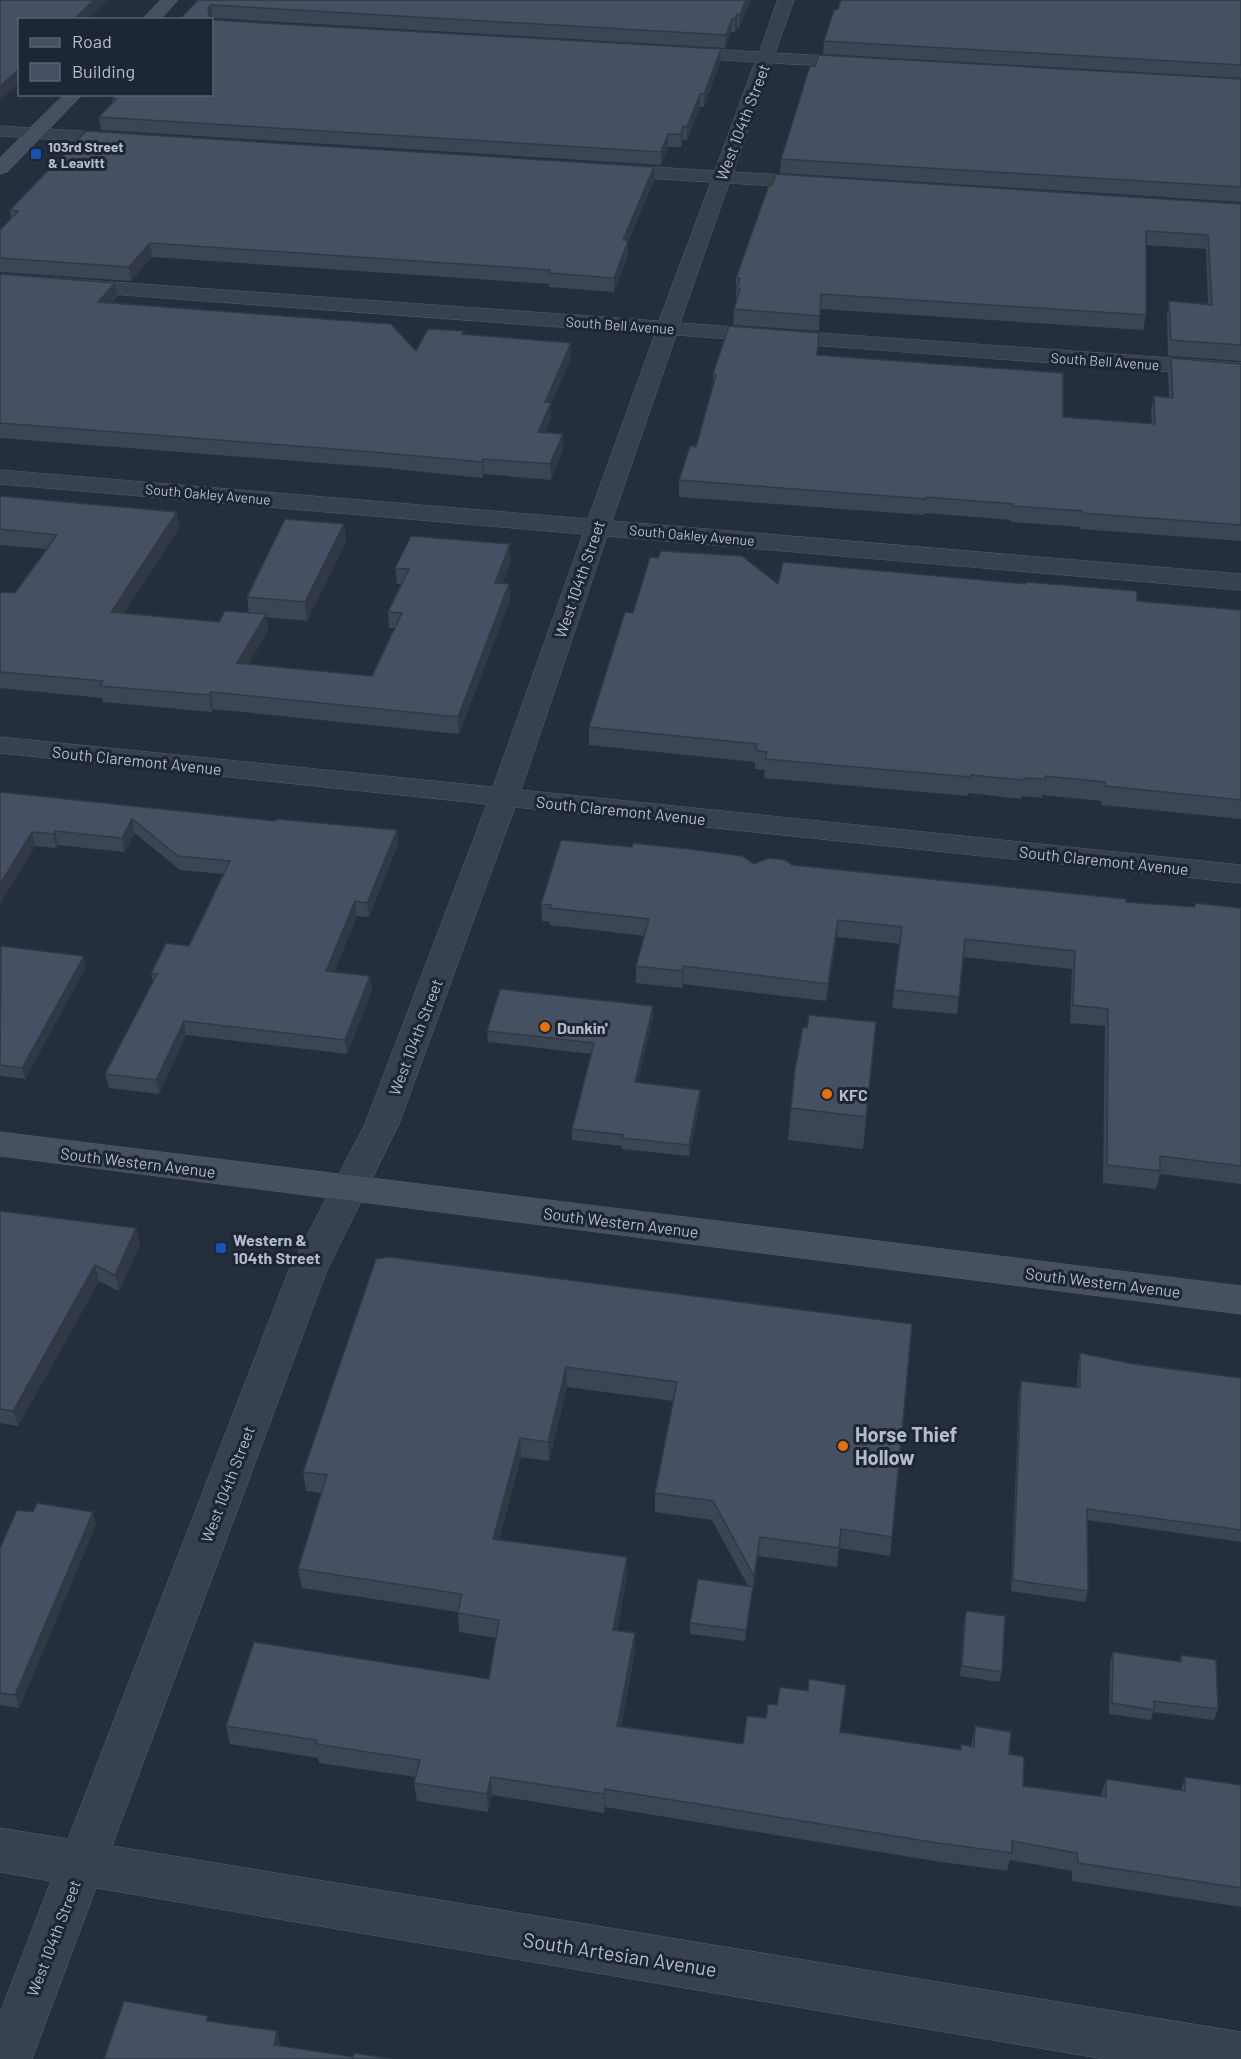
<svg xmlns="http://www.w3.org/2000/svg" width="1241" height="2059" viewBox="0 0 1241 2059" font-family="Barlow,sans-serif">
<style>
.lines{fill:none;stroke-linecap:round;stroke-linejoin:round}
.street-casing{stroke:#565f6c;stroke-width:1}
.secondary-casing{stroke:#565f6c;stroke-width:1}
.street{fill:#38414e;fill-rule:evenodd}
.secondary{fill:#465061;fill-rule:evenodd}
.wall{fill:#3b4654}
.shaded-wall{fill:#303945}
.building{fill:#455162;stroke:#303945;stroke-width:1.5}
.transit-dot{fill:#1a4fb4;stroke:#1d2633;stroke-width:2}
.food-dot{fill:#e8710a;stroke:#1d2633;stroke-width:2}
.labels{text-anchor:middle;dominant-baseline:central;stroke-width:6;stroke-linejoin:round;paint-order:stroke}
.far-poi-label{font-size:14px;font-weight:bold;fill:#b4bcc9;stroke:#1d2633;text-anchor:start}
.far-street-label{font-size:14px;fill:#b4bcc9;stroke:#1d2633}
.street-label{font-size:16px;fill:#b4bcc9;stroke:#1d2633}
.poi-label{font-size:16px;font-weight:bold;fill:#b4bcc9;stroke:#1d2633;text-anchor:start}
.near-poi-label{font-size:20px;font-weight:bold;fill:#b4bcc9;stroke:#1d2633;text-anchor:start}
.near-street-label{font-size:20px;fill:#b4bcc9;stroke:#1d2633}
</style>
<rect width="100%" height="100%" fill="#242f3e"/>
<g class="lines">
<defs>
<g id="street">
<path d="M778 0H794L775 53 863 58 871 63 863 68 772 63 733 172 819 177 826 179 828 183 826 187 819 189 729 183 680 323 1241 363V377L676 335 612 521 1241 574V590L607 536 521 790 1241 865V883L515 807 399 1124 327 1270 112 1846 1241 2032V2059H1104L96 1888 32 2059H0V2013L51 1881 0 1872V1828L68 1839 289 1270 365 1124 487 804 0 753V737L493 787 583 534 0 484V470L588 519 655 334 0 286V274L659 321 711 182 610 176 603 174 601 170 603 166 610 164 715 171 755 62 675 57 667 52 675 47 759 52Z"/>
<path d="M0 126 127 134 133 135 136 139 133 143 127 144 0 136Z"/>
</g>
<g id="secondary">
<path d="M161 0H178L160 20H142Z"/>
<path d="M65 94H83L7 172 0 174V158Z"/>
<path d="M0 1132 1241 1286V1314L0 1156Z"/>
</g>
</defs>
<!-- street casing -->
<use href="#street" class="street-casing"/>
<!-- secondary casing -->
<use href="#secondary" class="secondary-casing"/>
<!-- street -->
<use href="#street" class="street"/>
<!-- secondary -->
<use href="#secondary" class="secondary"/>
</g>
<!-- wall -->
<g class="wall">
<path d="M198 0H751L739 27H737L735 32H731L725 48 212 18 210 20Z"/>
<path d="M1241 0V78L823 54 824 41 838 9Z"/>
<path d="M721 49 720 62 704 107H700L687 140H683L681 147H668L661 165 101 130 99 117 112 103V94H212Z"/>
<path d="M1241 79V202L780 173 781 159Z"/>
<path d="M654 167V181L628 242V255L614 292 549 287V284L152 257 131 281 0 272V230L11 218 10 210Z"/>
<path d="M1241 204V361L1168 356 1167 316 1169 301 1208 304 1206 249 1146 245V315L1143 330 820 309 819 331 733 325 734 309 736 301V278Z"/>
<path d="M0 274 117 297 112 303 416 351 464 335 571 343V358L551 404V418L545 432 563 449 551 480 484 474 482 478 386 468 0 438Z"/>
<path d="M817 355 1063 417 1152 424 1151 412 1154 396 1169 397 1168 374 1171 358 1241 364V541L1080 529V527L1011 522V520L924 513V515L679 497V480L696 447 713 387V374Z"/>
<path d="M0 496 180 527 124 613 219 622 249 613 247 597 344 524 346 542 307 621 266 617 268 631 248 664 372 676 395 628H389L388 612 401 584H397L395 568 511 560 502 584H509L510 600 459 734 213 709 212 712 103 702 102 698 0 688V592L15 593 47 549 0 545Z"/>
<path d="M778 584 1137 601 1241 610V819L1102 805 1101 801 1042 795V798L1022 796 1021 799 968 793V796L764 778 765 770 755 769V762L589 745V727L633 613Z"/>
<path d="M0 792 275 821 397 830 398 844 369 917 357 916 334 972 372 990 347 1054 186 1035 159 1094 109 1088 105 1074 153 982 151 974 189 946 223 874 180 870 135 833 124 852 58 845 56 848 35 846 0 904Z"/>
<path d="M754 864 792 865 1126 902 1194 907 1195 903 1241 908V1184L1160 1174 1156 1189 1103 1183 1105 1026 1070 1023 1072 969 963 957 957 1014 892 1008 900 944 837 937 826 1001 683 984 682 988 636 983V966L645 936 550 925V922L542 921 541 904Z"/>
<path d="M0 947 86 967 25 1079 0 1076Z"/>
<path d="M653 1006V1017L637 1083 700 1102 689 1156 622 1149V1146L572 1140V1129L591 1054 488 1042 487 1031Z"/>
<path d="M876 1022 863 1149 788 1140 791 1108 807 1028Z"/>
<path d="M0 1211 136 1228 140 1244 119 1291 99 1281 18 1426 0 1423Z"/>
<path d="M376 1259 912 1324 892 1537 890 1556 839 1548 837 1567 758 1556 745 1641 690 1634V1623L748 1586 712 1520 655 1512V1493L673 1401 567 1387 549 1461 521 1457 499 1540 627 1557V1576L617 1630 635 1652 621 1726 743 1744 840 1732 960 1750 961 1744 971 1746 975 1726 1009 1754 1023 1786 1101 1796 1106 1779 1181 1791 1185 1777 1241 1785V1907L1072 1881V1871L1010 1860 1007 1871 935 1861 605 1807 604 1813 492 1795 488 1812 417 1801 414 1783 416 1777 319 1763 318 1758 230 1744 226 1726 489 1679 496 1638 459 1632 458 1612 302 1588 298 1569 321 1493 306 1491 303 1472Z"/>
<path d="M1080 1353 1134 1364 1241 1378V1542L1087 1520 1088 1591 1085 1602 1011 1591 1019 1392 1021 1381 1077 1388 1078 1364Z"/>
<path d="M96 1525 19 1708 0 1705V1548Z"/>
<path d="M966 1611 1002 1672 999 1682 960 1676 964 1622Z"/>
<path d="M1113 1652 1179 1662 1181 1655 1218 1709 1214 1720 1153 1712 1151 1720 1109 1714 1110 1663Z"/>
</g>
<!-- shaded-wall -->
<g class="shaded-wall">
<path d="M94 0H108L87 20H73Z"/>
<path d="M746 0H751L739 27 740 15Z"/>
<path d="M211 5 212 18 210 20 208 8Z"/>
<path d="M737 14V27L735 32V19Z"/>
<path d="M732 19 731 32 725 48 726 35Z"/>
<path d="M721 49 720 62 704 107V94Z"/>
<path d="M20 68V82L0 100V86Z"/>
<path d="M700 94V107L687 140V127Z"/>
<path d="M683 126V140L681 147V134Z"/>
<path d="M668 134V147L661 165V152Z"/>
<path d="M654 167V181L628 242V255L614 292V278L623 240Z"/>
<path d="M150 243 152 257 131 281 129 267Z"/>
<path d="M115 283 117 297 100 317 98 302Z"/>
<path d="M571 343V358L551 404V418L539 447 538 432 545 402Z"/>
<path d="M563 434V449L551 480 550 464Z"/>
<path d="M483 459 484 474 482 478V462Z"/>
<path d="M177 512 180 527 114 628 111 612Z"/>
<path d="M344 524 346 542 307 621 305 602Z"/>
<path d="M510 544 511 560 496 599 495 583Z"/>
<path d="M509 584 510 600 459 734 458 717Z"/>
<path d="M266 614 268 631 239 680 237 663Z"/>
<path d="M211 692 213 709 212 712 209 695Z"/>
<path d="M132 819 135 833 124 852 122 838Z"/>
<path d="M397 830 398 844 369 917 367 903Z"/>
<path d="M55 831 58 845 56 848 53 834Z"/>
<path d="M32 832 35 846 0 904V884Z"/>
<path d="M355 901 357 916 328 985 326 971Z"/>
<path d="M838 920 837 937 826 1001 828 984Z"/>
<path d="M84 956 86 967 25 1079 22 1068Z"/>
<path d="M683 966V984L682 988V971Z"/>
<path d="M370 976 372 990 347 1054 345 1040Z"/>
<path d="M653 1006V1017L635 1094V1082Z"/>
<path d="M184 1021 186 1035 159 1094 156 1080Z"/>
<path d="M700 1090V1102L689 1156V1145Z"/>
<path d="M136 1228 140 1244 119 1291 115 1275Z"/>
<path d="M95 1265 99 1281 18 1426 13 1411Z"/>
<path d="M566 1367 567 1387 549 1461 548 1442Z"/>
<path d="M520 1438 521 1457 494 1558 493 1539Z"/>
<path d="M93 1512 96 1525 19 1708 15 1695Z"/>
<path d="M760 1537 758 1556 753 1595 754 1576Z"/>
<path d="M627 1557V1576L614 1649 613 1630Z"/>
<path d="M753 1587 752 1598 745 1641 746 1630Z"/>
<path d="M635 1633V1652L617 1744V1726Z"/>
<path d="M491 1777 492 1795 488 1812 487 1794Z"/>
<path d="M605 1789V1807L604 1813V1794Z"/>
<path d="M277 2031 281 2047 274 2045Z"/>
</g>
<!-- building -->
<g class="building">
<path d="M0 0H94L73 20H20V68L0 86Z"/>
<path d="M198 0H746L740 15 737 14 735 19H732L726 35 211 5 208 8 210 20H179Z"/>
<path d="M841 0H1241V65L824 41 834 10 838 9Z"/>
<path d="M212 20 721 49 704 94H700L687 127 683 126 681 134H668L661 152 99 117 116 99H112L116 94H212Z"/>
<path d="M819 55 1241 79V187L781 159 810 66H815Z"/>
<path d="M86 131 654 167 623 240 628 241 614 278 549 273 550 270 150 243 129 267 0 258V230L18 211 10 210Z"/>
<path d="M776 174 1241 204V345L1171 340 1169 301 1212 305 1208 235 1146 231V315L821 294 820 316 734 309 740 289H737L740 278H736L769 185H772Z"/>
<path d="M0 274 115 283 98 302 391 324 416 351 428 329 464 331 462 334 571 343 545 402 551 403 538 432 563 434 550 464 483 459 482 462 385 453 0 423Z"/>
<path d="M729 326 819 333 817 355 1063 373V417L1155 424 1154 396 1173 398 1171 358 1241 364V525L1082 513V511L1013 506V504L926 497V499L679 480 690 446 696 447 716 375 713 374Z"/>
<path d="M0 496 177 512 111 612 219 622 225 611 266 614 237 663 372 676 402 613 388 612 409 569 395 568 411 536 510 544 495 583 509 584 458 717 211 692 209 695 100 686 103 681 0 672V592L15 593 57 535 0 529Z"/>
<path d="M285 519 344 524 305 602 247 597Z"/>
<path d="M661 551 742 556 778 584 783 562 1026 584V582L1137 591V601L1241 610V800L1105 786V782L1045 776V779L1025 778 1024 780 971 775 970 777 765 759 767 752 756 750 757 744 589 727 625 612 633 613 650 557 658 558Z"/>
<path d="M0 792 275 821 276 819 397 830 367 903 355 901 326 971 370 976 345 1040 184 1021 156 1080 105 1074 157 974H151L166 943 189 946 230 861 178 856 132 819 122 838 55 831 53 834 32 832 0 884Z"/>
<path d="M561 840 632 847 633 843 689 849 742 856 754 864 769 858 785 860 792 865 1126 899V902L1195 907V903L1241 908V1166L1160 1156V1171L1107 1165 1108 1009 1073 1005 1075 951 965 939 959 997 894 990 902 927 838 920 828 984 683 966 682 971 636 966 649 919 550 908 551 905 541 904Z"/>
<path d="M1 946 84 956 22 1068 0 1065Z"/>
<path d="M500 989 653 1006 635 1082 700 1090 689 1145 622 1138 623 1135 572 1129 594 1043 487 1031Z"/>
<path d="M809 1015 876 1022 866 1117 791 1108 795 1069 803 1027 807 1028Z"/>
<path d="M0 1211 136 1228 115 1275 95 1265 13 1411 0 1409Z"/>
<path d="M389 1257 912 1324 892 1537 841 1529 839 1548 760 1537 754 1576 713 1501 655 1493 677 1382 566 1367 548 1442 520 1438 493 1539 627 1557 613 1630 635 1633 617 1726 743 1744 747 1716 766 1718 768 1704 777 1705 780 1687 808 1691 809 1679 846 1685 840 1732 961 1750V1744L974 1747 975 1726 1011 1732 1009 1754 1024 1757 1023 1786 1106 1797V1779L1185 1791V1777L1241 1785V1888L1078 1863 1077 1853 1012 1841V1853L938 1843 605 1789 604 1794 491 1777 487 1794 414 1783 420 1760 316 1744 317 1740 226 1726 254 1642 489 1679 499 1620 458 1613 462 1594 298 1569 327 1475 303 1472 376 1259Z"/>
<path d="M1080 1353 1134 1364 1241 1378V1530L1087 1509 1088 1591 1013 1580 1021 1381 1080 1388Z"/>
<path d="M37 1503 93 1512 15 1695 0 1693V1548L17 1510 33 1512Z"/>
<path d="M698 1579 753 1587 746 1630 690 1623Z"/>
<path d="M966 1611 1005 1616 1002 1672 962 1666Z"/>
<path d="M1113 1652 1181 1662V1655L1216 1660 1218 1709 1154 1701V1710L1112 1703Z"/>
<path d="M124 2001 208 2016 206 2021 277 2031 274 2045 353 2057 354 2053 393 2059H104Z"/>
</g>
<!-- markers -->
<g class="transit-dot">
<rect x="30" y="148" width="12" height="12" rx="3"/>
<rect x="215" y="1242" width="12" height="12" rx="3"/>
</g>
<g class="food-dot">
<circle cx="545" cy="1027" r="6"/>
<circle cx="827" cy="1094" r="6"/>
<circle cx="843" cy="1446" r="6"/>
</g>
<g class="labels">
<!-- far-poi labels -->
<g class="far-poi-label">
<text x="48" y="146">103rd Street<tspan x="48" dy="16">&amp; Leavitt</tspan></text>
</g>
<!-- far-street labels -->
<g class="far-street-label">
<text transform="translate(620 325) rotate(4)">South Bell Avenue</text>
<text transform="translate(1105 361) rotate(4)">South Bell Avenue</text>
<text transform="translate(208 494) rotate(5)">South Oakley Avenue</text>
<text transform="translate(692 535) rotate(5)">South Oakley Avenue</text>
</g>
<!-- street labels -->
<g class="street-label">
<text transform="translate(742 122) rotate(-69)">West 104th Street</text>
<text transform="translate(579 579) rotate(-71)">West 104th Street</text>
<text transform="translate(137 760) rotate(6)">South Claremont Avenue</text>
<text transform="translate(621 810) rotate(6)">South Claremont Avenue</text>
<text transform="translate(1104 860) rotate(6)">South Claremont Avenue</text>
<text transform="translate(415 1037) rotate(-69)">West 104th Street</text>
<text transform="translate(138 1162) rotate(7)">South Western Avenue</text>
<text transform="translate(621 1222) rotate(7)">South Western Avenue</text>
<text transform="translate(1103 1282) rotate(7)">South Western Avenue</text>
<text transform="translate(227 1484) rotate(-69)">West 104th Street</text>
<text transform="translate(53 1938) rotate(-69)">West 104th Street</text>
</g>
<!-- poi labels -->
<g class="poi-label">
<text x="557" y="1027">Dunkin'</text>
<text x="839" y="1094">KFC</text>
<text x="233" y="1239">Western &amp;<tspan x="233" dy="18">104th Street</tspan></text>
</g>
<!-- near-poi labels -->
<g class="near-poi-label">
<text x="855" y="1434">Horse Thief<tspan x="855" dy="23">Hollow</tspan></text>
</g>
<!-- near-street labels -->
<g class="near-street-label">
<text transform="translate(620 1954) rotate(9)">South Artesian Avenue</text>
</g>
</g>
<!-- legend -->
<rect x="18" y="18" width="195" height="78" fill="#1d2633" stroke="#59626f" stroke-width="1.5"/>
<rect x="30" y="38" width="30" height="9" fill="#465061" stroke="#59626f" stroke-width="1.5"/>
<text x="72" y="48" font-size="18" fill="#b4bcc9">Road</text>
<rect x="30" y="63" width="30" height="18" fill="#455162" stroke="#59626f" stroke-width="1.5"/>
<text x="72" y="78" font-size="18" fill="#b4bcc9">Building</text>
</svg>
